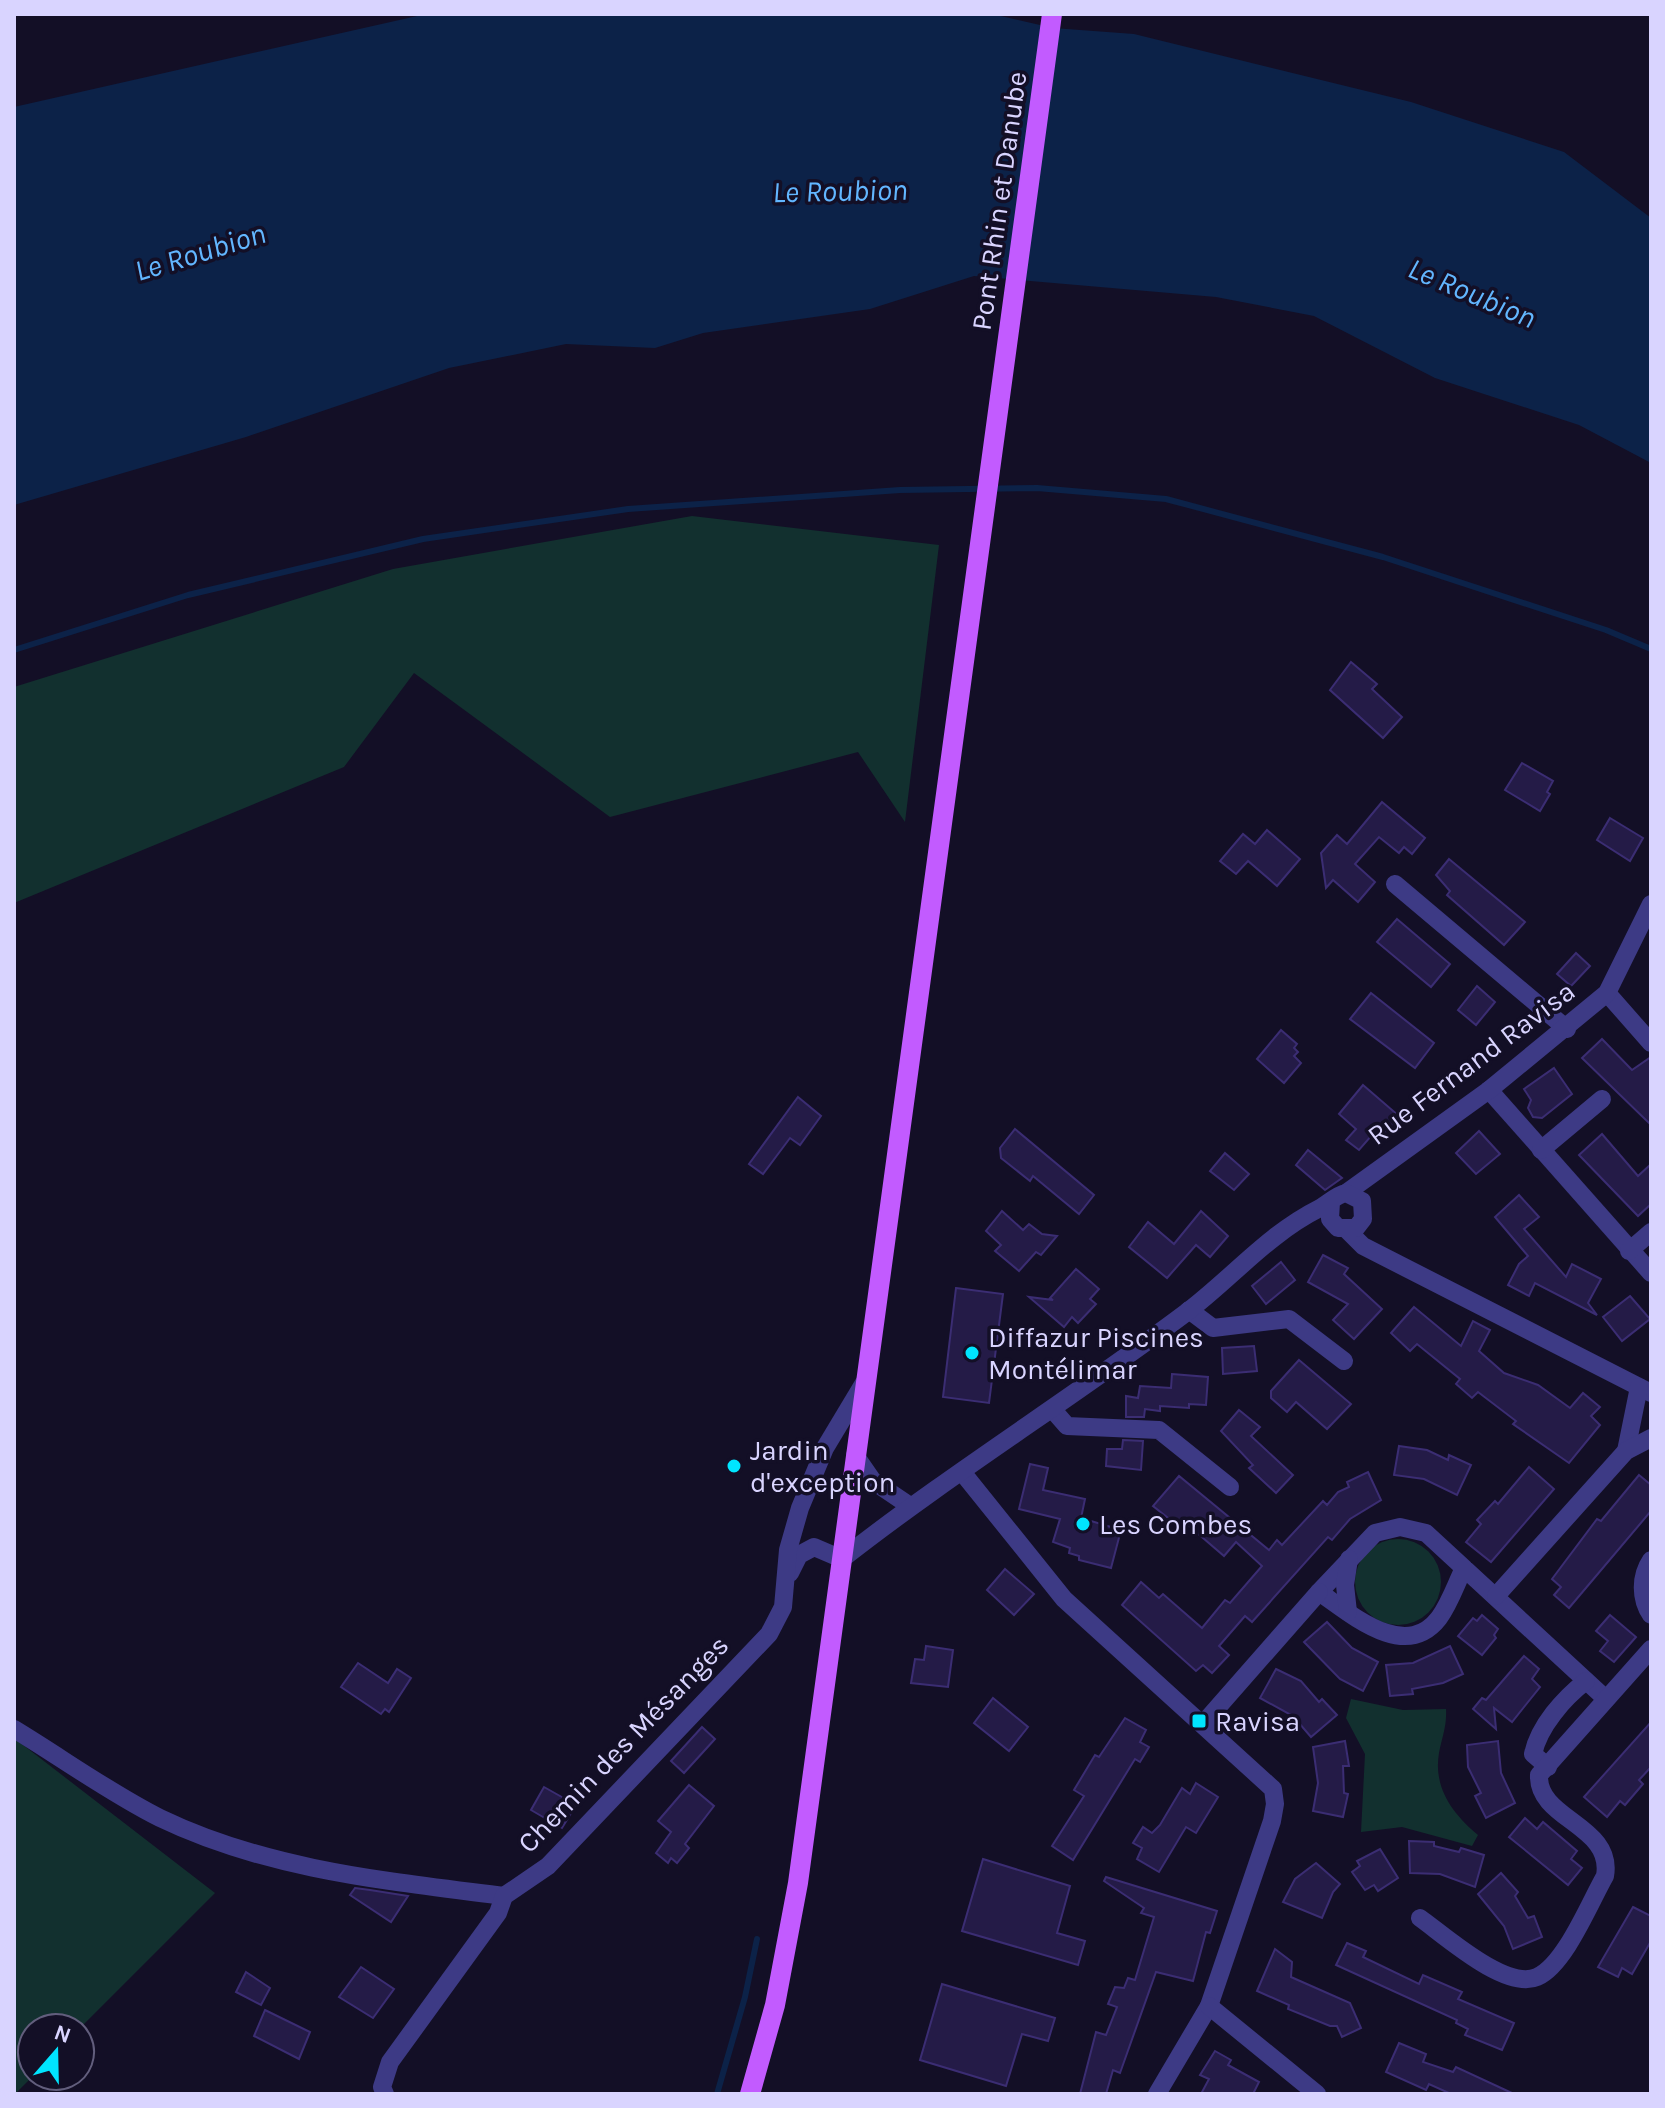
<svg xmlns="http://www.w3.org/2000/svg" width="1665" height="2108" viewBox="0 0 1665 2108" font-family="Karla,sans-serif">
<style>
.green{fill:#12302f}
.water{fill:#0c2248}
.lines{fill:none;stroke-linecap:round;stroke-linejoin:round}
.stream{stroke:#0c2248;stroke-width:6}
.building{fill:#241b47;stroke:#3b2d73;stroke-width:2}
.street{stroke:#3d3a85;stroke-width:18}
.primary{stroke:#c25bff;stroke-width:20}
.poi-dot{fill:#00e5ff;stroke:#130f26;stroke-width:3}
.labels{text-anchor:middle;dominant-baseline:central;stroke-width:7;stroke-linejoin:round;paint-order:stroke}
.street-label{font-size:28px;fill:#d9d4ff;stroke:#130f26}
.poi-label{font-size:28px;fill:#d9d4ff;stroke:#130f26;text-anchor:start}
.water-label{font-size:30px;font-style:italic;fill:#62b6ff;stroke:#130f26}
</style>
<rect width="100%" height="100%" fill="#130f26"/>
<!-- green -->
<g class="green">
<path d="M692 516 939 545 905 822 858 752 610 817 414 673 344 767 14 903V687L393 569Z"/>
<circle cx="1398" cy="1582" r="43"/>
<path d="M1351 1699 1403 1710 1446 1709C1447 1726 1442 1737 1439 1753 1433 1788 1453 1814 1478 1835L1472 1846 1402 1827 1361 1832 1365 1754 1346 1718Z"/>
<path d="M14 1738 215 1893 80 2028H32L33 2076 15 2094Z"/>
</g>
<!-- water -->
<path class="water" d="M992 14 1053 28 1134 34 1411 102 1564 152 1651 218V463L1579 425 1435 378 1314 316 1216 297 974 276 870 309 703 333 655 348 566 344 449 368 246 437 14 505V107L426 14Z"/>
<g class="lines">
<!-- stream -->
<g class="stream">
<path d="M14 650 188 595 423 539 628 509 900 490 1037 488 1166 499 1383 557 1606 630 1651 649"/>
<path d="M717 2094 745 1997 757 1939"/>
</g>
</g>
<!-- building -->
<g class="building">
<path d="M1351 662 1377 684 1372 689 1402 717 1383 738 1330 690Z"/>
<path d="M1522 763 1553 781 1547 792 1550 794 1540 811 1505 790Z"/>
<path d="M1382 802 1425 838 1412 854 1404 847 1399 853 1379 837 1355 864 1375 882 1358 902 1333 880 1326 888 1321 853 1337 835 1347 844Z"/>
<path d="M1610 818 1643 838 1630 861 1597 840Z"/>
<path d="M1267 830 1300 859 1277 886 1248 861 1236 874 1220 861 1243 834 1255 844Z"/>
<path d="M1449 859 1525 922 1504 945 1447 895 1450 891 1436 875Z"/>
<path d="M1397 919 1450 964 1431 987 1377 942Z"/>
<path d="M1576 953 1590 966 1571 986 1557 974Z"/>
<path d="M1477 986 1495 1002 1476 1025 1458 1010Z"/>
<path d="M1371 993 1434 1043 1415 1068 1350 1019Z"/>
<path d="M1281 1030 1297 1044 1294 1048 1298 1052 1294 1056 1301 1063 1284 1083 1257 1059Z"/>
<path d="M1602 1039 1632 1070 1651 1057V1125L1582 1058Z"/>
<path d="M1554 1068 1572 1094 1542 1118 1533 1117 1528 1108 1531 1100 1524 1089Z"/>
<path d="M1363 1085 1399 1116 1385 1133 1378 1128 1359 1150 1346 1140 1356 1129 1339 1114Z"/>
<path d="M798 1097 821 1116 800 1145 790 1138 763 1174 749 1164Z"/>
<path d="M1015 1129 1094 1195 1079 1214 1033 1176 1030 1181 1001 1158 1000 1148Z"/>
<path d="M1479 1131 1500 1154 1476 1174 1456 1153Z"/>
<path d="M1602 1134 1638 1176 1651 1164V1204L1638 1216 1579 1155Z"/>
<path d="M1308 1150 1342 1178 1325 1190 1296 1165Z"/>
<path d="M1225 1153 1249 1174 1234 1190 1210 1171Z"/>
<path d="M1519 1195 1539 1217 1524 1229 1566 1277 1572 1264 1601 1279 1588 1303 1597 1315 1535 1283 1529 1296 1508 1285 1519 1264 1528 1256 1495 1217Z"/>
<path d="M1002 1211 1023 1230 1029 1224 1042 1234 1057 1236 1041 1255 1036 1252 1019 1271 995 1251 1001 1245 986 1231Z"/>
<path d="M1201 1211 1228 1236 1210 1257 1196 1245 1167 1278 1129 1247 1148 1222 1174 1244Z"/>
<path d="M1323 1255 1348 1268 1344 1274 1382 1309 1354 1339 1333 1320 1348 1304 1308 1282Z"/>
<path d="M1281 1262 1295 1280 1266 1304 1252 1286Z"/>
<path d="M1076 1269 1099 1289 1090 1299 1096 1304 1078 1323 1072 1317 1064 1327 1029 1297 1053 1300 1050 1298Z"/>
<path d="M956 1288 1003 1294 989 1403 943 1397Z"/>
<path d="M1630 1296 1650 1319 1622 1341 1603 1317Z"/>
<path d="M1414 1307 1461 1346 1473 1321 1490 1330 1479 1351 1504 1373 1538 1385 1570 1408 1583 1393 1600 1407 1591 1416 1600 1425 1569 1463 1513 1424 1516 1421 1478 1392 1472 1398 1456 1384 1460 1379 1417 1344 1410 1351 1391 1333Z"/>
<path d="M1254 1346 1257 1371 1223 1374 1222 1348Z"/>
<path d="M1299 1360 1351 1404 1327 1429 1296 1402 1287 1412 1271 1398V1391Z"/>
<path d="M1172 1374 1208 1377 1206 1405 1189 1404V1408L1160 1406V1411L1145 1409 1144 1417H1126V1396L1138 1398 1140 1386 1171 1388Z"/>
<path d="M1239 1410 1260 1427 1251 1436 1293 1475 1276 1493 1249 1468 1253 1465 1221 1431Z"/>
<path d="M1123 1440 1143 1441 1141 1470 1106 1466 1107 1449H1122Z"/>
<path d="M1399 1446 1427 1450 1448 1460 1449 1455 1471 1465 1457 1495 1424 1479 1394 1475Z"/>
<path d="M1030 1464 1048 1468 1043 1490 1085 1499 1081 1518 1121 1530 1111 1568 1079 1560V1556L1069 1553 1070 1548 1053 1542 1060 1519 1019 1509Z"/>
<path d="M1529 1467 1554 1489 1491 1562 1466 1542 1481 1524 1477 1520 1495 1501 1498 1504Z"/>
<path d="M1368 1472 1381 1500 1350 1519 1332 1540 1328 1537 1252 1622 1245 1616 1219 1646 1229 1655 1212 1673 1203 1665 1196 1671 1122 1605 1141 1582 1159 1598 1163 1594 1202 1628 1225 1600 1230 1603 1262 1566 1236 1542 1224 1556 1182 1520 1177 1525 1153 1506 1179 1476 1269 1550 1277 1540 1282 1545 1323 1501 1327 1505 1338 1492 1349 1487 1347 1482Z"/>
<path d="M1639 1475 1651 1485V1511L1569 1608 1554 1595 1561 1587 1552 1579 1597 1519 1601 1521Z"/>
<path d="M1005 1569 1034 1594 1014 1615 987 1590Z"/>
<path d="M1482 1615 1498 1629 1494 1635 1496 1638 1482 1655 1458 1636 1473 1618 1477 1621Z"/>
<path d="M1610 1615 1636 1637 1614 1662 1600 1651 1608 1641 1596 1631Z"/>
<path d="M1327 1622 1352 1648 1378 1662 1363 1691 1340 1679 1304 1642Z"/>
<path d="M926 1646 953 1650 948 1687 911 1683 915 1659 924 1660Z"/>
<path d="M1450 1646 1463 1674 1443 1683 1412 1689 1413 1694 1390 1696 1386 1665 1413 1663Z"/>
<path d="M1524 1656 1539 1669 1532 1679 1540 1687 1512 1722 1494 1708 1496 1729 1473 1709 1482 1698 1486 1700Z"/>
<path d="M358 1663 388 1683 397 1669 411 1678 389 1712 385 1709 381 1714 341 1687Z"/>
<path d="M1276 1669 1301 1681 1319 1702 1322 1699 1337 1715 1311 1737 1293 1716 1260 1698Z"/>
<path d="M993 1698 1028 1727 1009 1751 974 1723Z"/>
<path d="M1125 1718 1146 1730 1140 1742 1149 1747 1140 1762 1135 1759 1073 1860 1052 1846 1084 1796 1074 1790 1095 1755 1099 1757Z"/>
<path d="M1651 1722V1767L1639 1780 1643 1784 1625 1805 1620 1801 1607 1817 1584 1797Z"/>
<path d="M702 1727 715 1739 684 1773 671 1761Z"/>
<path d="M1345 1741 1349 1766H1343L1344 1793 1348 1794 1343 1817 1313 1811 1318 1783 1313 1747Z"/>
<path d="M1498 1741 1501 1773 1515 1803 1486 1818 1475 1796 1481 1793 1468 1767 1467 1745Z"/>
<path d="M1196 1783 1218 1797 1196 1833 1186 1827 1159 1872 1137 1859 1142 1848 1133 1843 1143 1827 1152 1833 1160 1825 1182 1788 1190 1794Z"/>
<path d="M689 1785 714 1806 685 1844 689 1848 677 1863 671 1858 668 1863 656 1853 671 1832 658 1821Z"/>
<path d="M544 1787 576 1805 562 1828 531 1810Z"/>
<path d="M1525 1818 1537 1829 1543 1822 1577 1851 1571 1859 1582 1868 1568 1885 1509 1837Z"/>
<path d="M1409 1841 1434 1842V1846L1459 1852 1461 1848 1484 1855 1475 1887 1440 1874 1410 1873Z"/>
<path d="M1380 1849 1398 1878 1378 1891 1374 1885 1365 1890 1352 1872 1360 1866 1357 1861Z"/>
<path d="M983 1859 1070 1886 1057 1933 1085 1941 1078 1965 962 1931Z"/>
<path d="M1316 1863 1340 1884 1333 1892 1322 1918 1283 1902 1295 1879Z"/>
<path d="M1501 1873 1518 1892 1515 1896 1528 1918 1534 1916 1542 1937 1513 1949 1504 1926 1478 1894Z"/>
<path d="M1106 1877 1217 1911 1210 1933 1206 1932 1193 1981 1156 1972 1120 2073 1113 2070 1106 2094H1080L1096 2032 1106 2035 1117 2007 1108 2004 1115 1987 1124 1988 1128 1978 1135 1980 1154 1917 1141 1913 1144 1908 1104 1881Z"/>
<path d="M355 1888 370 1890 408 1896 391 1922 350 1895Z"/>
<path d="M1633 1907 1651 1916V1941L1632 1974 1622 1968 1618 1977 1598 1967Z"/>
<path d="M1347 1943 1366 1951 1363 1957 1419 1984 1423 1975 1462 1992 1458 1999 1514 2023 1502 2050 1465 2035 1468 2029 1456 2023 1457 2020 1336 1965Z"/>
<path d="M1275 1949 1292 1962 1291 1977 1350 2003 1361 2028 1342 2037 1337 2026H1330L1288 2009 1289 2005 1257 1991Z"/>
<path d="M361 1967 394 1989 373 2018 339 1997Z"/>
<path d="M246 1972 270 1988 261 2005 236 1992Z"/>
<path d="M942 1984 1055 2018 1048 2041 1022 2034 1006 2086 920 2060Z"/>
<path d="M265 2010 310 2032 299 2059 254 2036Z"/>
<path d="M1399 2043 1426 2054 1423 2062 1453 2072 1456 2067 1514 2094H1451L1429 2084 1426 2090 1386 2072Z"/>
<path d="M1215 2051 1231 2060 1228 2065 1259 2082 1253 2094H1201L1209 2079 1200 2075Z"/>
</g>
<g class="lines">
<!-- street -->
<g class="street">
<path d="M1395 884 1567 1029"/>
<path d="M1607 993 1651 1043"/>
<path d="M1489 1090 1651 1273"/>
<path d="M1541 1150 1602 1099"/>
<path d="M1346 1193 1489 1090 1607 993 1651 904"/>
<path d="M1347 1230 1363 1246 1651 1393"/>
<path d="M1629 1251 1651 1232"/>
<path d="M1189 1310 1213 1328 1289 1319 1344 1361"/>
<path d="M1053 1410 1067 1426 1159 1430 1230 1487"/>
<path d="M1626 1451 1639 1387"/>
<path d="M855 1455 873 1481 910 1506"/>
<path d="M962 1472 1064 1599 1273 1789 1275 1804 1272 1821 1209 2006 1157 2094"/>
<path d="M1651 1560C1640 1576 1640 1599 1651 1615"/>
<path d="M1464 1568C1456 1584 1450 1603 1439 1618 1405 1662 1351 1614 1319 1592L1375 1533 1400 1527 1426 1533 1606 1699"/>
<path d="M790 1573 799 1555 814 1547 842 1559C953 1472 1074 1397 1187 1312 1233 1277 1268 1234 1320 1208 1329 1203 1336 1195 1346 1193L1362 1201 1363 1219 1356 1228H1338L1330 1219 1331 1202"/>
<path d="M1496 1596 1626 1451 1651 1438"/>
<path d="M1348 1612 1345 1585 1349 1559"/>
<path d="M1203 1724 1319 1592"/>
<path d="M14 1729C62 1758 110 1793 160 1818 268 1870 387 1881 504 1896"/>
<path d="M1548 1767 1533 1754C1539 1726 1564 1698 1586 1681"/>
<path d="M1420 1918C1444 1935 1506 1991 1537 1977 1565 1965 1590 1902 1605 1876 1614 1825 1537 1820 1539 1775L1651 1649"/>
<path d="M1209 2006 1317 2094"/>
<path d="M385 2094 382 2087 390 2062 498 1913 504 1896 548 1866 769 1634 783 1607 788 1550 800 1508 825 1448 864 1383"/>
</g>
<!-- primary -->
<path class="primary" d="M750 2094 775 2005 798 1883 1052 14"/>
</g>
<!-- markers -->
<g class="poi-dot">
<circle cx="972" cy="1353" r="8"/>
<circle cx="734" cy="1466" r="8"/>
<circle cx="1083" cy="1524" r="8"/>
<rect x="1191" y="1713" width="16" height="16" rx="4"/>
</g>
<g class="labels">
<!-- street labels -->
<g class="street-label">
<text transform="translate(999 201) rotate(-82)">Pont Rhin et Danube</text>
<text transform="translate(1471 1063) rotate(-37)">Rue Fernand Ravisa</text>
<text transform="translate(623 1744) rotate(-46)">Chemin des Mésanges</text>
</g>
<!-- poi labels -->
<g class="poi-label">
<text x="988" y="1337">Diffazur Piscines<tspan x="988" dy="32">Montélimar</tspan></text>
<text x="750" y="1450">Jardin<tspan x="750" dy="32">d'exception</tspan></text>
<text x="1099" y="1524">Les Combes</text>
<text x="1215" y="1721">Ravisa</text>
</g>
<!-- water labels -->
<g class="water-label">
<text transform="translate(840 191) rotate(-1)">Le Roubion</text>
<text transform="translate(200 252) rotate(-17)">Le Roubion</text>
<text transform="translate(1472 293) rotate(23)">Le Roubion</text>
</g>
</g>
<!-- border -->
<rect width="1665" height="2108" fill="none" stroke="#d9d4ff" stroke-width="32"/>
<!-- north arrow -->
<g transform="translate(56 2052) rotate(20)"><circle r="38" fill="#130f26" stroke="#625e7d" stroke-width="2"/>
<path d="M0-6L14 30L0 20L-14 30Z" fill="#00e5ff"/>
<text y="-12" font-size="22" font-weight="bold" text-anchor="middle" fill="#d9d4ff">N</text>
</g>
</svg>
